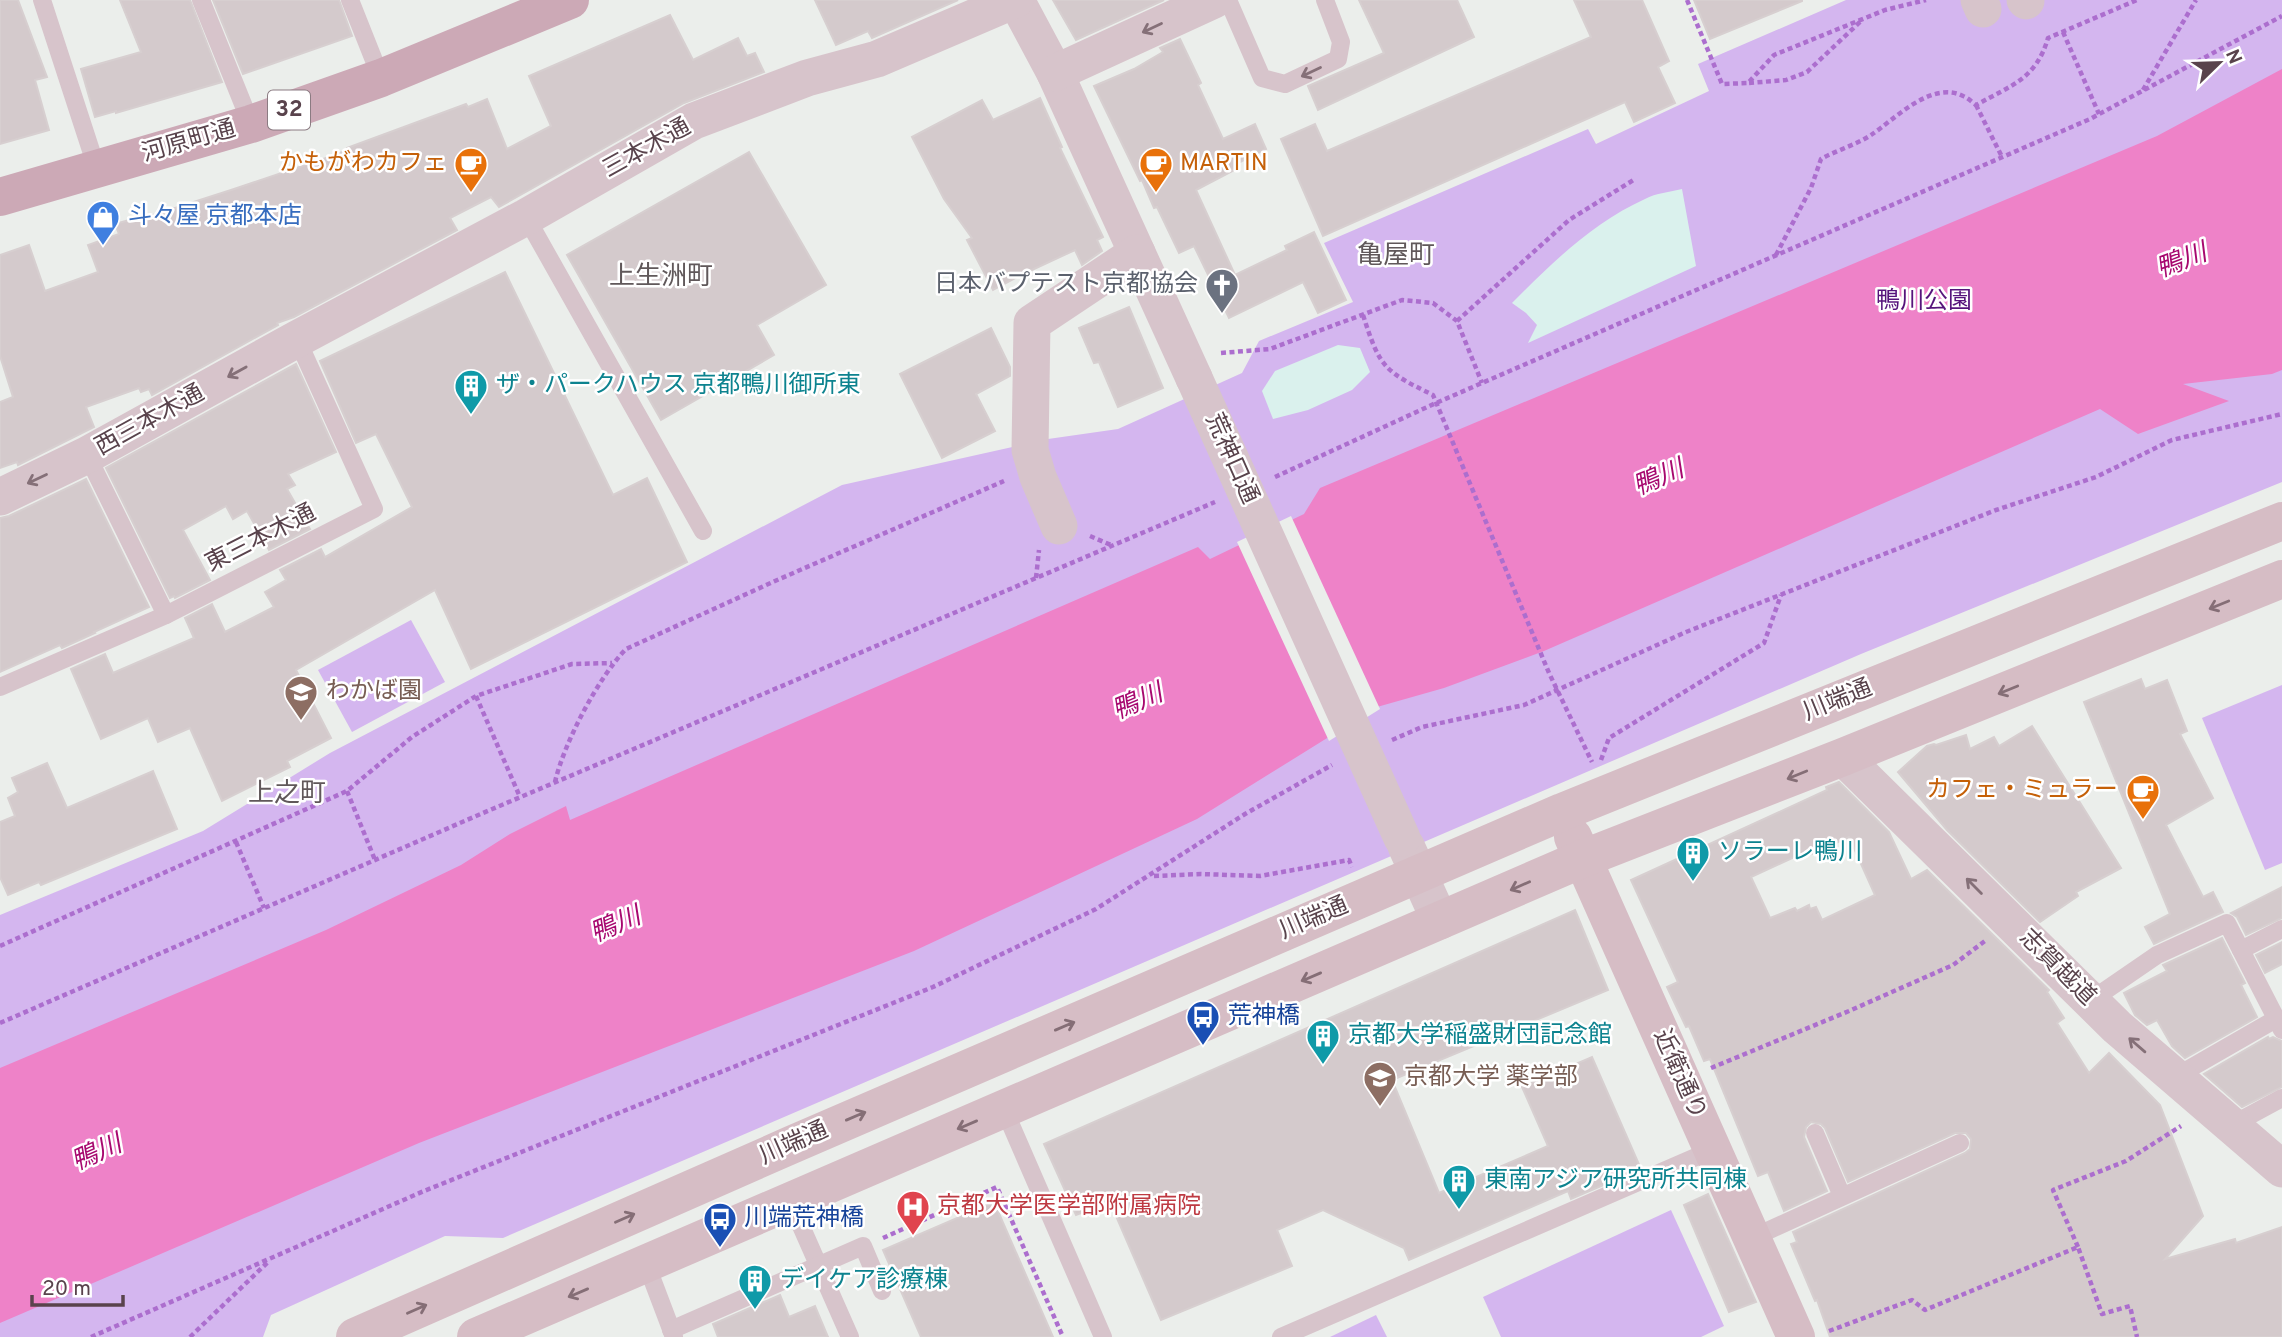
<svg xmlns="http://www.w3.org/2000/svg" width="2282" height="1337" viewBox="0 0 2282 1337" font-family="Overpass,'Noto Sans JP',sans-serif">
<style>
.green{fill:#d4b6ef}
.sand{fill:#daf1ed}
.water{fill:#ee82c8}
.pier{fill:#ebeeeb}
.building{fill:#d4cacc;stroke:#d7cfd0;stroke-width:2;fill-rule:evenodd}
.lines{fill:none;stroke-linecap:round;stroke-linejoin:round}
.path{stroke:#ac6ece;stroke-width:4.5;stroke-dasharray:5 3.5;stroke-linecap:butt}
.lane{stroke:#d7c4cb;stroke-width:18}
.street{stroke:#d7c4cb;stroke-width:37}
.secondary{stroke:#d6bdc5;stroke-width:38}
.primary{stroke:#cca9b6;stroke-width:38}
.street-bridge{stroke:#d7c4cb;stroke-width:37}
.oneway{stroke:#857078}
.oneway2{stroke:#856e76}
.labels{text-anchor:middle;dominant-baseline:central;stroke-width:5;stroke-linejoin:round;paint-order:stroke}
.shield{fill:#fff;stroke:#8b7b82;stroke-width:2}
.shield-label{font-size:23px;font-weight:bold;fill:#59434c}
.street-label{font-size:24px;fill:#59434c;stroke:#fff}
.food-label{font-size:24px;fill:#c56008;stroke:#fff;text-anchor:end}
.shop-label{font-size:24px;fill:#366cbe;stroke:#fff;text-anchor:start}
.worship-label{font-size:24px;fill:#5b616d;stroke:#fff;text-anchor:end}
.park-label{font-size:24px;fill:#56137b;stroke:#fff}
.culture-label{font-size:24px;fill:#0d838f;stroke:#fff;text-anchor:start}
.education-label{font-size:24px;fill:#785e54;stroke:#fff;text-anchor:start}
.transit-label{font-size:24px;fill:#164399;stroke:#fff;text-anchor:start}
.health-label{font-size:24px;fill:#be3a42;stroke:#fff;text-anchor:start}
.neighbourhood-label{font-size:26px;fill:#60585a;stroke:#fff}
.water-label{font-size:26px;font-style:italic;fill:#a7086f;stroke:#fff}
</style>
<rect width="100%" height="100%" fill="#ebeeeb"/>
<!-- green -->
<g class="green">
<path d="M1846 0H2282V482L1861 654 503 1238 445 1236 271 1315 263 1337H0V915L203 831 330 753 842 485 1048 439 1118 429 1242 373 1259 341 1353 302 1324 243 1588 129 1596 144 1709 91 1698 64Z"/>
<path d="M411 620 445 682 352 732 318 670Z"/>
<path d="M2282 685V863L2265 870 2202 718Z"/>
<path d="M1671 1210 1724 1326 1701 1337H1501L1483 1297Z"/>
<path d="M1376 1315 1387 1337H1330Z"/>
</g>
<!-- sand -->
<g class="sand">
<path d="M1682 189 1696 266 1528 343 1537 325 1526 313 1512 303C1552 263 1592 223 1645 199 1656 193 1670 192 1682 189Z"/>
<path d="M1338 345 1360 348 1370 372 1352 390 1308 410 1273 419 1262 391 1275 371Z"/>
</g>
<!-- water -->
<path class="water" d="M2282 69V370L2272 374 2183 384 2229 401 2138 434 2100 409 1544 651 1444 688 1377 707 1197 819 914 951 419 1143 0 1323V1068L326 930 461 865 510 834 566 806 570 820 1198 547 1210 559 1304 514 1320 488 2157 136Z"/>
<!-- pier -->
<path class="pier" d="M1291 516 1380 709 1329 741 1237 542Z"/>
<!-- building -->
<g class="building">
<path d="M0 0H18L47 77 35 80 49 130 0 144Z"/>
<path d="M120 0H190L222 82 116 113V111L95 117 81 69 141 52Z"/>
<path d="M213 0H339L352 36 243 74Z"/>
<path d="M815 0H958L872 38 868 31 836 45Z"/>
<path d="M1053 0H1164L1076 40Z"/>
<path d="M1359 0H1457L1474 37 1318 110 1308 86 1384 53Z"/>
<path d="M1574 0H1642L1669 61 1658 67 1675 103 1634 122 1625 102 1323 236 1281 139 1315 124 1327 151 1591 37Z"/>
<path d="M1694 0H1802V1L1710 39Z"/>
<path d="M670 15 693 60 738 38 747 56 755 53 764 72 684 103 499 207 491 197 450 218 457 230 294 317 277 323 278 325 152 395 149 389 141 392 139 388 86 407 94 427 18 465 17 462 0 468V402L13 397 0 356V255L29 245 45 291 98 272 88 245 119 234 115 224 147 215V217L231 190 332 156 347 150V148L466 104 468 107 487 99 507 149 551 126 529 76Z"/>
<path d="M1180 39 1201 83 1198 85 1223 139 1255 124 1266 149 1236 164 1238 168 1196 190 1235 275 1287 250 1285 246 1314 232 1346 300 1318 313 1303 282 1229 318 1194 246 1179 253 1157 207 1154 208 1142 180 1140 181 1094 86 1134 69 1163 52 1160 48Z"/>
<path d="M1040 98 1062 147 1060 148 1103 237 1097 240 1102 251 1082 265 1075 250 1019 276 993 290 967 240 972 238 944 199 912 137 982 100 993 120Z"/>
<path d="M749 152 826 285 757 325 774 355 661 420 567 255Z"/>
<path d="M505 272 613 495 647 478 687 562 471 669 435 590 296 670 331 738 287 761 290 767 222 801 190 728 158 742 148 718 101 739 71 669 105 654 113 673 194 638 185 618 212 604 225 632 274 607 265 592 286 580 280 570 321 549 325 557 412 507 376 434 356 443 320 361Z"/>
<path d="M1129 307 1163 388 1118 407 1099 362 1094 363 1079 328Z"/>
<path d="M991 328 1010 367V376L976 394 995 431 942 458 900 374Z"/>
<path d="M296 364 336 452 288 474 295 485 287 489 310 529 269 550 247 511 233 519 226 506 183 530 210 580 175 598 174 596 170 598 106 468Z"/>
<path d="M86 479 149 607 94 632 95 633 62 648 60 645 0 672V518L9 516Z"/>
<path d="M2141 679 2145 689 2167 680 2187 731 2180 734 2213 798 2166 825 2203 897 2213 892 2223 912 2154 944 2145 927 2170 914 2084 702Z"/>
<path d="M2032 726 2121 868 2076 892 2078 896 2040 922 1947 830 1898 772 1927 746 1934 744 1936 745 1966 735 1970 749 1994 737 1999 746Z"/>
<path d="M47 763 67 808 153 771 177 829 41 885 39 882 8 895 0 877V822L15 816 8 798 18 792 12 778Z"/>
<path d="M1839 782 1889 832 1911 879 1927 870 2049 990 2047 992 2064 1018 2057 1023 2089 1073 2109 1053 2160 1105 2203 1216 2165 1259 2235 1239 2236 1243 2282 1227V1337H1830L1817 1300 1815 1301 1791 1244 1797 1242 1793 1232 1965 1153 1970 1149 1971 1139 1966 1133H1955L1848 1182 1825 1128 1821 1124 1811 1122 1806 1127 1804 1137 1827 1191 1784 1211 1768 1172 1758 1176 1710 1059 1704 1061 1689 1026 1686 1027 1667 987 1678 982 1631 880 1827 790 1826 787ZM1849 837 1875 895 1822 920 1816 907 1810 909 1809 905 1797 911 1795 908 1770 918 1751 877 1803 853 1805 857Z"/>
<path d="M2282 887V918L2246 935 2237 917 2231 913Z"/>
<path d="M1575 910 1608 990 1392 1080 1439 1193 1548 1146 1522 1087 1592 1057 1641 1169 1571 1199 1568 1191 1409 1260 1404 1248 1323 1210 1277 1230 1292 1266 1161 1320 1110 1202 1076 1215 1044 1144Z"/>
<path d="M2222 938 2245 983 2241 985 2257 1017 2185 1058 2172 1046 2157 1020 2147 1025 2135 1015 2124 993 2167 971 2163 965Z"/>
<path d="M2282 942V964L2265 973 2256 955Z"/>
<path d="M2268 1037 2269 1039 2273 1037 2282 1041V1087L2242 1107 2204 1074Z"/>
<path d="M1708 1194 1756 1302 1729 1312 1684 1205Z"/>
<path d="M994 1202 1053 1337H921L883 1250Z"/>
<path d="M780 1295 789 1317 815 1306 828 1337H718L713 1324Z"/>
</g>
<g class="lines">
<!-- path -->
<g class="path">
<path d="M1687 0 1722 84 1748 83 1774 55 1885 10 1926 0"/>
<path d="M2063 32 2099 114"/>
<path d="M1749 83 1786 80 1807 72 1861 21"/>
<path d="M2143 90 2196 0"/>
<path d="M1976 105 2002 157"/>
<path d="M1776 255 1811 188 1821 159C1837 150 1856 145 1871 135 1894 120 1931 80 1963 96 1968 98 1972 102 1976 105 2012 85 2036 79 2048 38L2137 0"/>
<path d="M1363 315C1380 368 1384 371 1433 395L1549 673 1592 762"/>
<path d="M1457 321 1569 220 1635 179"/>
<path d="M1221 353 1270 349 1402 300 1433 303 1457 321 1482 383"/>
<path d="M1275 477 1436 403 2090 119 2282 16"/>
<path d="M1090 536 1111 545"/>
<path d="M1036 578 1039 550"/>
<path d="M476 696 520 797"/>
<path d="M1392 740 1422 727 1524 705 1686 632 1996 510 2096 477 2172 440 2282 414"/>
<path d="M1601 760 1609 738 1764 643 1781 595"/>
<path d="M555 782C564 743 598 678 626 649L775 581 1004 481"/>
<path d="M347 791 375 860"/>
<path d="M236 842 264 908"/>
<path d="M1154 876 1201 874 1260 876 1349 860 1352 867"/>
<path d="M0 946 347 791 412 737 476 696 572 664 612 663"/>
<path d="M0 1023 483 813 1215 502"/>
<path d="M1711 1068 1849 1011 1953 965 1985 941"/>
<path d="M883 1238 997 1187 1063 1337"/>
<path d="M2078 1247 2053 1190 2126 1161 2181 1126"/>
<path d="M1829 1331 1912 1300 1925 1310 2078 1247 2102 1314 2130 1306 2137 1337"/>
<path d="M91 1337 424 1191 933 987 1096 909 1245 814 1332 765"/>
<path d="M190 1337 268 1262"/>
</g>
<!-- lane -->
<g class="lane">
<path d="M42 0 97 169"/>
<path d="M201 0 251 124"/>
<path d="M350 0 381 78"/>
<path d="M1228 0 1262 78 1285 84 1338 59 1341 42 1325 0"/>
<path d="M526 217 703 531"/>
<path d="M87 455 166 615"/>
<path d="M0 687 166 615 374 509 297 339"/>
<path d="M2241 950 2282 929"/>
<path d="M2090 1001 2157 955 2227 923 2282 1030"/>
<path d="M2175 1077 2276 1019"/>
<path d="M1004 1109 1103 1337"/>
<path d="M2232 1125 2282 1098"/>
<path d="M1815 1133 1842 1196"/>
<path d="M790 1201 850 1337"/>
<path d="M1752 1238 1960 1143"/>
<path d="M646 1263 674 1337"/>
<path d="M671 1330 863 1246 882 1291"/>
<path d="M1281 1337 1712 1150"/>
</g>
<!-- street -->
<g class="street">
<path d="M1016 0 1055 73 1194 378"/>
<path d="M1979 0 1983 9"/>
<path d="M2025 0 2026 1"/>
<path d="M1055 73 1214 0"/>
<path d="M0 497 87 455 297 339 526 217 694 121 807 78 877 59 1015 0"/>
<path d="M1059 526 1038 477 1030 450 1032 323 1137 253"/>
<path d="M1843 757 2117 1027 2282 1169"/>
<path d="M1406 846 1440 921"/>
</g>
<!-- secondary -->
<g class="secondary">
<path d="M1573 837 1796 1337"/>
<path d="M355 1337 791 1145 1562 812 2282 521"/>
<path d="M476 1337 1582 859 1843 757 2282 579"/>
</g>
<!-- primary -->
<path class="primary" d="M0 197 251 124 381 78 570 0"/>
<!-- street-bridge -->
<path class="street-bridge" d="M1194 378 1402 838"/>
</g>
<!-- one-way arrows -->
<defs><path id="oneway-shaft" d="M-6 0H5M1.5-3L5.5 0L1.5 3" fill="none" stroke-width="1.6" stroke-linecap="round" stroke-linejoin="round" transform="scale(1.75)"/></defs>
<g class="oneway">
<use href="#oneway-shaft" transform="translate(1152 28) rotate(155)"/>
<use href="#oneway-shaft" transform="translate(1311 72) rotate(155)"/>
<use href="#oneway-shaft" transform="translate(237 372) rotate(151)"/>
<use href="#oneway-shaft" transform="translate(37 479) rotate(155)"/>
<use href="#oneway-shaft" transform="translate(1974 886) rotate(-135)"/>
<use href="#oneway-shaft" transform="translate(2137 1045) rotate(-139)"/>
</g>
<g class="oneway2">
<use href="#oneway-shaft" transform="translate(2219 605) rotate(158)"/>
<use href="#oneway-shaft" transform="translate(2008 690) rotate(158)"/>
<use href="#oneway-shaft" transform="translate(1797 775) rotate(158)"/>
<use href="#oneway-shaft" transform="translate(1520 886) rotate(156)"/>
<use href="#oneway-shaft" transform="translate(1311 977) rotate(157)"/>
<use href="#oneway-shaft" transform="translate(1065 1026) rotate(-23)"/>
<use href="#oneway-shaft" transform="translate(856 1116) rotate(-23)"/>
<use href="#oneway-shaft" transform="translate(967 1125) rotate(157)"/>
<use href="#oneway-shaft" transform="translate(625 1218) rotate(-24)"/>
<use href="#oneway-shaft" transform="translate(578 1293) rotate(157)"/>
<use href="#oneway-shaft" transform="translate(417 1309) rotate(-24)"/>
</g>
<!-- icons -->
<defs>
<symbol id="cafe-pin" viewBox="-11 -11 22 30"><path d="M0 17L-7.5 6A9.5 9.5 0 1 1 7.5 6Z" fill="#e8710a" stroke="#fff"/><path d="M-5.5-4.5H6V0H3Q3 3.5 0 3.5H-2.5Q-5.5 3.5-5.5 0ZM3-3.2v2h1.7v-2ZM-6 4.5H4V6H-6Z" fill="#fff"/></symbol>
<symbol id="shop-pin" viewBox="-11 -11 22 30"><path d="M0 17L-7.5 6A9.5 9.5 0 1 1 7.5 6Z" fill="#3f7fe0" stroke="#fff"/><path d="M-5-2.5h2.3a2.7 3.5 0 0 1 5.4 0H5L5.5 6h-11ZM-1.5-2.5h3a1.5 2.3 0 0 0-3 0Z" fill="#fff"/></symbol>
<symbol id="church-pin" viewBox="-11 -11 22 30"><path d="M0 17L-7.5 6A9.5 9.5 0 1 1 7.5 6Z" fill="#6b7280" stroke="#fff"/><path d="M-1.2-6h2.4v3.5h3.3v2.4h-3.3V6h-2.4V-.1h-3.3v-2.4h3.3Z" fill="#fff"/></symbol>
<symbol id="building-pin" viewBox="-11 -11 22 30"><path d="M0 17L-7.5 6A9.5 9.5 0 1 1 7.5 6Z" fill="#0f9aa8" stroke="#fff"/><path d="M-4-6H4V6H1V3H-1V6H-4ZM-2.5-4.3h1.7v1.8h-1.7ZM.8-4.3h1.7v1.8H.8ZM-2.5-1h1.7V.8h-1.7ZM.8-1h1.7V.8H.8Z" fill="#fff"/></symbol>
<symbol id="school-pin" viewBox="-11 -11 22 30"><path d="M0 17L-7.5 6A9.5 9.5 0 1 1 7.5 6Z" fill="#8d6e63" stroke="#fff"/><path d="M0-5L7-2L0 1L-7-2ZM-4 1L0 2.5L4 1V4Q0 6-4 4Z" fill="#fff"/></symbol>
<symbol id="bus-pin" viewBox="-11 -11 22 30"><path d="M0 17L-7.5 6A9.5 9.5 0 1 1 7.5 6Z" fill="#1a4fb4" stroke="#fff"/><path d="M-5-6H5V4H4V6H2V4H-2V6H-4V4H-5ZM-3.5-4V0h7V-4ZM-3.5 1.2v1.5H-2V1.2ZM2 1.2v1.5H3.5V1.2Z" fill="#fff"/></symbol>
<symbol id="university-pin" viewBox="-11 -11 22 30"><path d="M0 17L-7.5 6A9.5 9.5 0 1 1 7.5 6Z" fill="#8d6e63" stroke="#fff"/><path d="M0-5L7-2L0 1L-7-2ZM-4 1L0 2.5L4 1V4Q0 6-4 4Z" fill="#fff"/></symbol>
<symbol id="hospital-pin" viewBox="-11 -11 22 30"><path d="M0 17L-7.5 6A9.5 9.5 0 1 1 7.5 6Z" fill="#e0444e" stroke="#fff"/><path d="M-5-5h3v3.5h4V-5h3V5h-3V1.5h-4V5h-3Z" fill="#fff"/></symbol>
</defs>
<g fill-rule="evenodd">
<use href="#cafe-pin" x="452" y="145" width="38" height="52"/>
<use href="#cafe-pin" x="1137" y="145" width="38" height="52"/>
<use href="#shop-pin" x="84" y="198" width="38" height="52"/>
<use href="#church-pin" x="1203" y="266" width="38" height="52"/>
<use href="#building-pin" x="452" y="367" width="38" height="52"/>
<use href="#school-pin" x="282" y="673" width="38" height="52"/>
<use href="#cafe-pin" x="2124" y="772" width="38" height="52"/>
<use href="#building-pin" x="1674" y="834" width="38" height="52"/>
<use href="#bus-pin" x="1184" y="998" width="38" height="52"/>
<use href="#building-pin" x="1304" y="1017" width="38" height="52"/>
<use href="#university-pin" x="1361" y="1059" width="38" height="52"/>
<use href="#building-pin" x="1440" y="1162" width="38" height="52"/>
<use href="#hospital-pin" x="894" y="1188" width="38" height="52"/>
<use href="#bus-pin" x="701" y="1200" width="38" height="52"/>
<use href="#building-pin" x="736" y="1262" width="38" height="52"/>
</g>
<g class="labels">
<!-- shield labels -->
<rect class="shield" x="268" y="90.5" width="42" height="39" rx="5"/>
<g class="shield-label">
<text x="289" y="110">32</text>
</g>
<!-- street labels -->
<g class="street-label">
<text transform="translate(189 142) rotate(-16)">河原町通</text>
<text transform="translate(647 149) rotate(-29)">三本木通</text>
<text transform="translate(150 421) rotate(-29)">西三本木通</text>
<text transform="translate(1231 459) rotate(66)">荒神口通</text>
<text transform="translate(261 539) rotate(-27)">東三本木通</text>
<text transform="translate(1838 701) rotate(-22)">川端通</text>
<text transform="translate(1314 919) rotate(-23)">川端通</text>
<text transform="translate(2057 968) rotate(45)">志賀越道</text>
<text transform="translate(1679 1075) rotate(66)">近衛通り</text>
<text transform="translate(794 1144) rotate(-24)">川端通</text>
</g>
<!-- food labels -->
<g class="food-label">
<text x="447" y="164">かもがわカフェ</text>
<text x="1180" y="164" text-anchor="start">MARTIN</text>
<text x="2118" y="791">カフェ・ミュラー</text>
</g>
<!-- shop labels -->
<g class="shop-label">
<text x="128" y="217">斗々屋 京都本店</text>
</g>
<!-- worship labels -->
<g class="worship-label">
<text x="1198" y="285">日本バプテスト京都協会</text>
</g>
<!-- park labels -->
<g class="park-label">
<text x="1924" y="302">鴨川公園</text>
</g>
<!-- culture labels -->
<g class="culture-label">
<text x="496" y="386">ザ・パークハウス 京都鴨川御所東</text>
<text x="1718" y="853">ソラーレ鴨川</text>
<text x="1348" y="1036">京都大学稲盛財団記念館</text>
<text x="1484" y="1181">東南アジア研究所共同棟</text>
<text x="780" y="1281">デイケア診療棟</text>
</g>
<!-- education labels -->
<g class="education-label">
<text x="326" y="692">わかば園</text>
<text x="1404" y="1078">京都大学 薬学部</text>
</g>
<!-- transit labels -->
<g class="transit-label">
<text x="1228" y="1017">荒神橋</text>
<text x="744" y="1219">川端荒神橋</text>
</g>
<!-- health labels -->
<g class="health-label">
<text x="937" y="1207">京都大学医学部附属病院</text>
</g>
<!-- neighbourhood labels -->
<g class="neighbourhood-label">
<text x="1396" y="256">亀屋町</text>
<text x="661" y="277">上生洲町</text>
<text x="287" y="794">上之町</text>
</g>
<!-- water labels -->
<g class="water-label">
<text transform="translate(2182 262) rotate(-21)">鴨川</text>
<text transform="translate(1659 479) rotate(-23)">鴨川</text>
<text transform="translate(1138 703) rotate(-23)">鴨川</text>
<text transform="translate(616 926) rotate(-23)">鴨川</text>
<text transform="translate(97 1154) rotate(-24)">鴨川</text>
</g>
</g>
<!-- north arrow -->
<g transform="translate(2219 63) rotate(67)" stroke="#ffffff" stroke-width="5" paint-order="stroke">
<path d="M0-5L12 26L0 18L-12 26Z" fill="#59434c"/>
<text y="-10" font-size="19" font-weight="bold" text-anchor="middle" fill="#59434c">N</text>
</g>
<!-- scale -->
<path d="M32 1295v10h91v-10" fill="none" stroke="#59434c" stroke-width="3.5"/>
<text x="42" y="1295" font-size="21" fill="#59434c" stroke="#ffffff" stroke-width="5" paint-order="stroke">20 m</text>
</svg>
